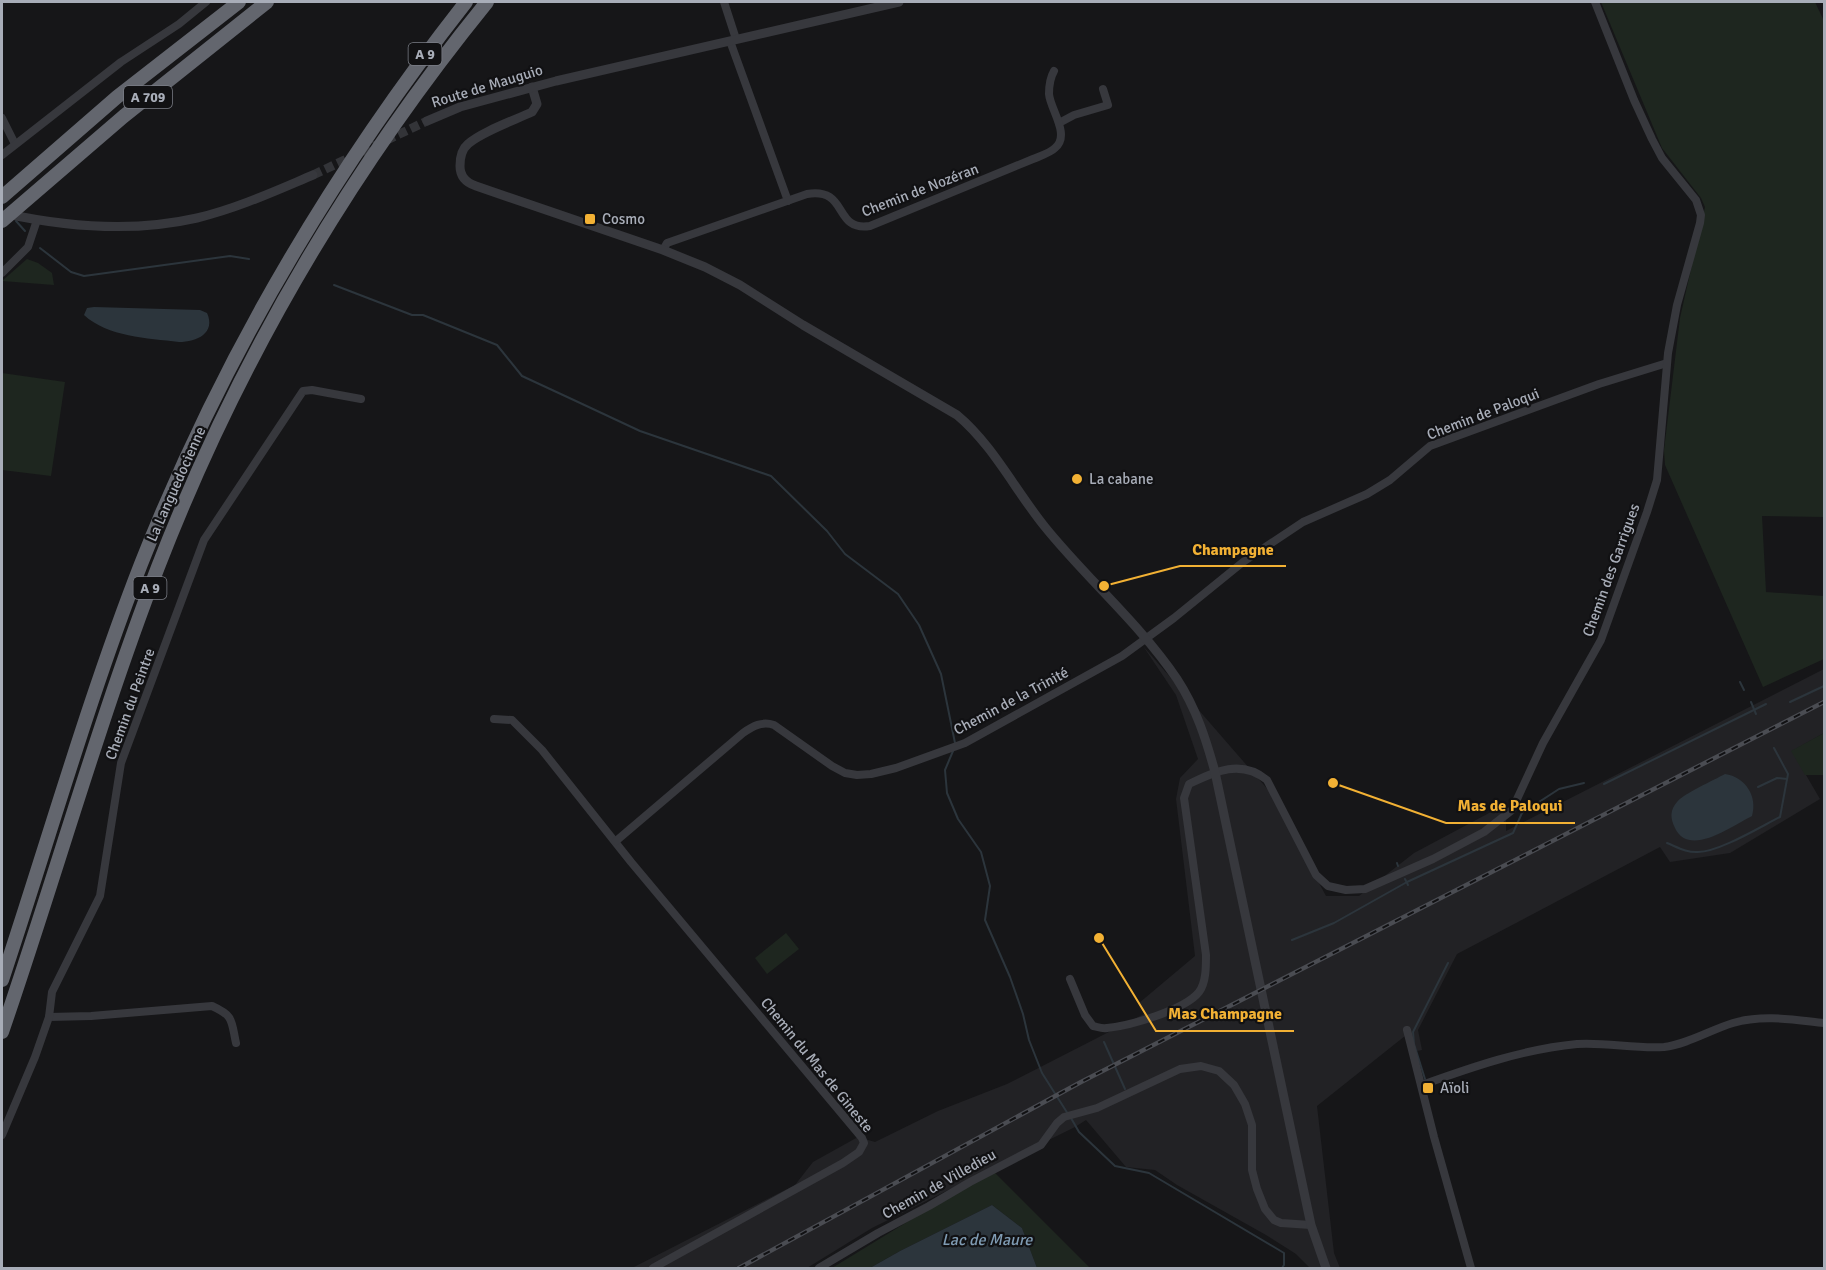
<svg xmlns="http://www.w3.org/2000/svg" width="1826" height="1270" viewBox="0 0 1826 1270" font-family="Signika,sans-serif">
<style>
.built{fill:#222225}
.green{fill:#1e261f}
.water{fill:#2c353c}
.lines{fill:none;stroke-linecap:round;stroke-linejoin:round}
.stream{stroke:#2c353c;stroke-width:2}
.tertiary-tunnel{stroke:#333438;stroke-width:9;stroke-dasharray:9 4.5;stroke-linecap:butt}
.minor{stroke:#37383d;stroke-width:8}
.tertiary{stroke:#37383d;stroke-width:9}
.motorway{stroke:#63666e;stroke-width:14}
.rail-casing{stroke:#4a4c52;stroke-width:4.5}
.rail{stroke:#111113;stroke-width:2;stroke-dasharray:7;stroke-linecap:butt}
.poi-dot{fill:#f2b134;stroke:#111113;stroke-width:2}
.labels{text-anchor:middle;dominant-baseline:central;stroke-width:4.5;stroke-linejoin:round;paint-order:stroke}
.shield{fill:#111113;stroke:#7b7e86;stroke-width:1.5}
.shield-label{font-size:14px;font-weight:bold;fill:#a8adb8}
.street-label{font-size:15px;fill:#a8adb8;stroke:#111113}
.poi-label{font-size:15px;fill:#a8adb8;stroke:#111113;text-anchor:start}
.water-label{font-size:16px;font-style:italic;fill:#7f9bb3;stroke:#111113}
.leader{fill:none;stroke:#f2b134;stroke-width:2}
.callout-dot{fill:#f2b134;stroke:#111113;stroke-width:2}
.callout-label{font-size:16px;text-anchor:middle;font-weight:bold;fill:#f2b134;stroke:#111113;stroke-width:4.5;stroke-linejoin:round;paint-order:stroke}
</style>
<rect width="100%" height="100%" fill="#161618"/>
<!-- built -->
<path class="built" d="M1143 646 1270 792 1326 896H1359L1414 853 1506 804V831L1824 669V733L1792 751 1820 799 1730 853 1670 862 1660 847 1457 954 1418 1030 1422 1050 1417 1051 1405 1036 1317 1106 1334 1253 1340 1268H1310L1296 1254 1266 1235 1177 1185 1155 1170 1126 1167 1086 1120 1075 1127 872 1228 807 1268H632L795 1185 813 1162 858 1137 875 1142 938 1111 1007 1084 1144 1014 1139 1003 1195 956 1176 799 1180 778 1198 759 1176 695Z"/>
<!-- green -->
<g class="green">
<path d="M1601 2H1815L1824 21V517L1762 516 1766 592 1824 596V659L1763 687 1665 465 1664 450 1680 318 1705 207 1701 198 1662 148Z"/>
<path d="M27 259 38 263 52 273 54 285 2 281Z"/>
<path d="M2 373 65 382 51 476 2 470Z"/>
<path d="M1824 733V775H1805L1791 751Z"/>
<path d="M786 933 799 949 767 974 755 958Z"/>
<path d="M992 1170 1090 1268H1037L1022 1228 992 1205 900 1251 870 1268H832Z"/>
</g>
<!-- water -->
<g class="water">
<path d="M94 307 200 310 207 313C216 333 197 342 179 342 147 338 108 337 84 315L87 308Z"/>
<path d="M1725 774C1745 777 1758 796 1752 816 1732 826 1689 858 1675 828 1670 818 1670 810 1677 802 1683 794 1714 780 1725 774Z"/>
<path d="M992 1205 1022 1228 1037 1268H870L900 1251Z"/>
</g>
<g class="lines">
<!-- stream -->
<g class="stream">
<path d="M16 221 25 231"/>
<path d="M40 248 71 272 84 276 230 256 249 259"/>
<path d="M334 285 412 315H423L497 345 522 376 578 402 640 431 771 476 827 531 845 554 898 594 919 625 941 674 955 743"/>
<path d="M1740 682 1744 690"/>
<path d="M1751 702 1756 714"/>
<path d="M1790 702 1824 686"/>
<path d="M953 751 945 770 947 793 958 819 981 852 990 886 985 920 1010 977 1023 1014 1029 1040 1042 1073 1068 1114"/>
<path d="M1604 784 1766 704"/>
<path d="M1758 787 1777 778 1787 779"/>
<path d="M1667 843C1677 847 1687 853 1698 852 1719 852 1760 827 1780 817L1788 774 1774 748"/>
<path d="M1397 863 1398 866"/>
<path d="M1405 879 1408 885"/>
<path d="M1292 940 1334 923 1407 882 1513 833 1522 813 1559 789 1584 783"/>
<path d="M1104 1042 1125 1089"/>
<path d="M1425 1079 1414 1044 1413 1032 1448 963"/>
<path d="M1071 1118 1079 1132 1115 1166 1149 1173 1284 1253V1265L1282 1268"/>
</g>
<!-- tertiary-tunnel -->
<path class="tertiary-tunnel" d="M313 175 427 121"/>
<!-- minor -->
<g class="minor">
<path d="M724 2 736 39"/>
<path d="M730 41 788 201"/>
<path d="M2 118 15 144"/>
<path d="M1059 123 1074 115 1108 105 1103 89"/>
<path d="M2 155 121 62 179 24 206 2"/>
<path d="M663 250 667 243 807 194C849 187 833 232 870 226L1033 159C1040 156 1050 153 1055 148 1071 135 1050 109 1049 94 1049 86 1050 78 1054 71"/>
<path d="M2 273 28 247 37 220"/>
<path d="M494 719 512 720 542 750 631 862 862 1138 864 1143 859 1152 843 1163 653 1268"/>
<path d="M616 841 743 733C753 726 762 721 774 725L832 766 845 773 857 775 871 774 896 768 965 743 1122 656 1174 618 1243 562 1303 522 1367 494 1390 480 1430 446 1599 384 1667 363"/>
<path d="M1070 979 1085 1015 1093 1026C1098 1027 1102 1029 1107 1028 1129 1026 1185 1010 1199 992 1206 983 1206 967 1206 955L1184 798 1189 784C1216 771 1241 759 1267 780L1316 875 1328 886 1346 890 1365 889 1433 859 1484 832 1512 810 1543 743 1601 640 1647 512 1657 480 1668 353 1677 305 1700 223 1701 215 1696 200 1662 158 1652 139 1634 100 1595 2"/>
<path d="M49 1017 91 1016 212 1006C234 1016 231 1020 236 1043"/>
<path d="M1407 1030 1434 1137 1471 1268"/>
<path d="M1422 1085C1472 1067 1524 1049 1577 1044 1606 1042 1635 1049 1664 1047 1688 1044 1710 1030 1733 1023 1763 1014 1795 1020 1824 1023"/>
<path d="M2 1135 35 1057 49 1017 52 992 100 896 121 763 204 540 303 391 312 390 361 399"/>
<path d="M819 1268 878 1233 929 1206 970 1182 1041 1145 1057 1123 1064 1117 1097 1108 1180 1069 1201 1066 1219 1071 1234 1085 1245 1104 1252 1125V1170L1257 1189 1265 1209 1274 1220 1281 1223 1311 1225"/>
</g>
<!-- tertiary -->
<g class="tertiary">
<path d="M532 87 537 104 532 112C515 120 481 132 468 144 462 149 460 158 460 166 460 177 467 183 476 186L663 250 705 267 740 285 803 325 957 415C993 445 1015 490 1045 527 1087 579 1139 623 1177 679 1196 708 1206 739 1215 772L1311 1225 1326 1268"/>
<path d="M427 121 460 107 556 81 899 2"/>
<path d="M7 214C68 227 136 232 197 218 238 208 275 191 313 175"/>
</g>
<!-- motorway -->
<g class="motorway">
<path d="M2 197 117 97 239 2"/>
<path d="M2 221 124 116 267 2"/>
<path d="M2 980C48 842 88 700 141 564 221 361 331 174 466 2"/>
<path d="M2 1032C55 878 99 720 158 567 237 363 349 172 487 2"/>
</g>
<defs>
<path id="rail" d="M739 1268 1081 1082 1824 702"/>
</defs>
<!-- rail casing -->
<use href="#rail" class="rail-casing"/>
<!-- rail -->
<use href="#rail" class="rail"/>
</g>
<!-- markers -->
<g class="poi-dot">
<rect x="584" y="213" width="12" height="12" rx="3"/>
<circle cx="1077" cy="479" r="6"/>
<rect x="1422" y="1082" width="12" height="12" rx="3"/>
</g>
<g class="labels">
<!-- shield labels -->
<g class="shield">
<rect x="408.5" y="43" width="33" height="22" rx="4.5"/>
<rect x="124" y="86" width="48" height="22" rx="4.5"/>
<rect x="133.5" y="577" width="33" height="22" rx="4.5"/>
</g>
<g class="shield-label">
<text x="425" y="54">A 9</text>
<text x="148" y="97">A 709</text>
<text x="150" y="588">A 9</text>
</g>
<!-- street labels -->
<g class="street-label">
<text transform="translate(487 86) rotate(-17)">Route de Mauguio</text>
<text transform="translate(920 190) rotate(-21)">Chemin de Nozéran</text>
<text transform="translate(1483 414) rotate(-21)">Chemin de Paloqui</text>
<text transform="translate(176 484) rotate(-66)">La Languedocienne</text>
<text transform="translate(1611 570) rotate(-70)">Chemin des Garrigues</text>
<text transform="translate(1011 701) rotate(-28)">Chemin de la Trinité</text>
<text transform="translate(130 704) rotate(-70)">Chemin du Peintre</text>
<text transform="translate(817 1065) rotate(51)">Chemin du Mas de Gineste</text>
<text transform="translate(939 1184) rotate(-29)">Chemin de Villedieu</text>
</g>
<!-- poi labels -->
<g class="poi-label">
<text x="602" y="219">Cosmo</text>
<text x="1089" y="479">La cabane</text>
<text x="1440" y="1088">Aïoli</text>
</g>
<!-- water labels -->
<g class="water-label">
<text x="987" y="1240">Lac de Maure</text>
</g>
</g>
<!-- callouts -->
<path class="leader" d="M1104 586L1180 566H1286M1333 783L1446 823H1575M1099 938L1156 1031H1294"/>
<g class="callout-dot">
<circle cx="1104" cy="586" r="6"/>
<circle cx="1333" cy="783" r="6"/>
<circle cx="1099" cy="938" r="6"/>
</g>
<g class="callout-label">
<text x="1233" y="555">Champagne</text>
<text x="1510" y="811">Mas de Paloqui</text>
<text x="1225" y="1019">Mas Champagne</text>
</g>
<!-- border -->
<rect width="1826" height="1270" fill="none" stroke="#a8adb8" stroke-width="6"/>
</svg>
